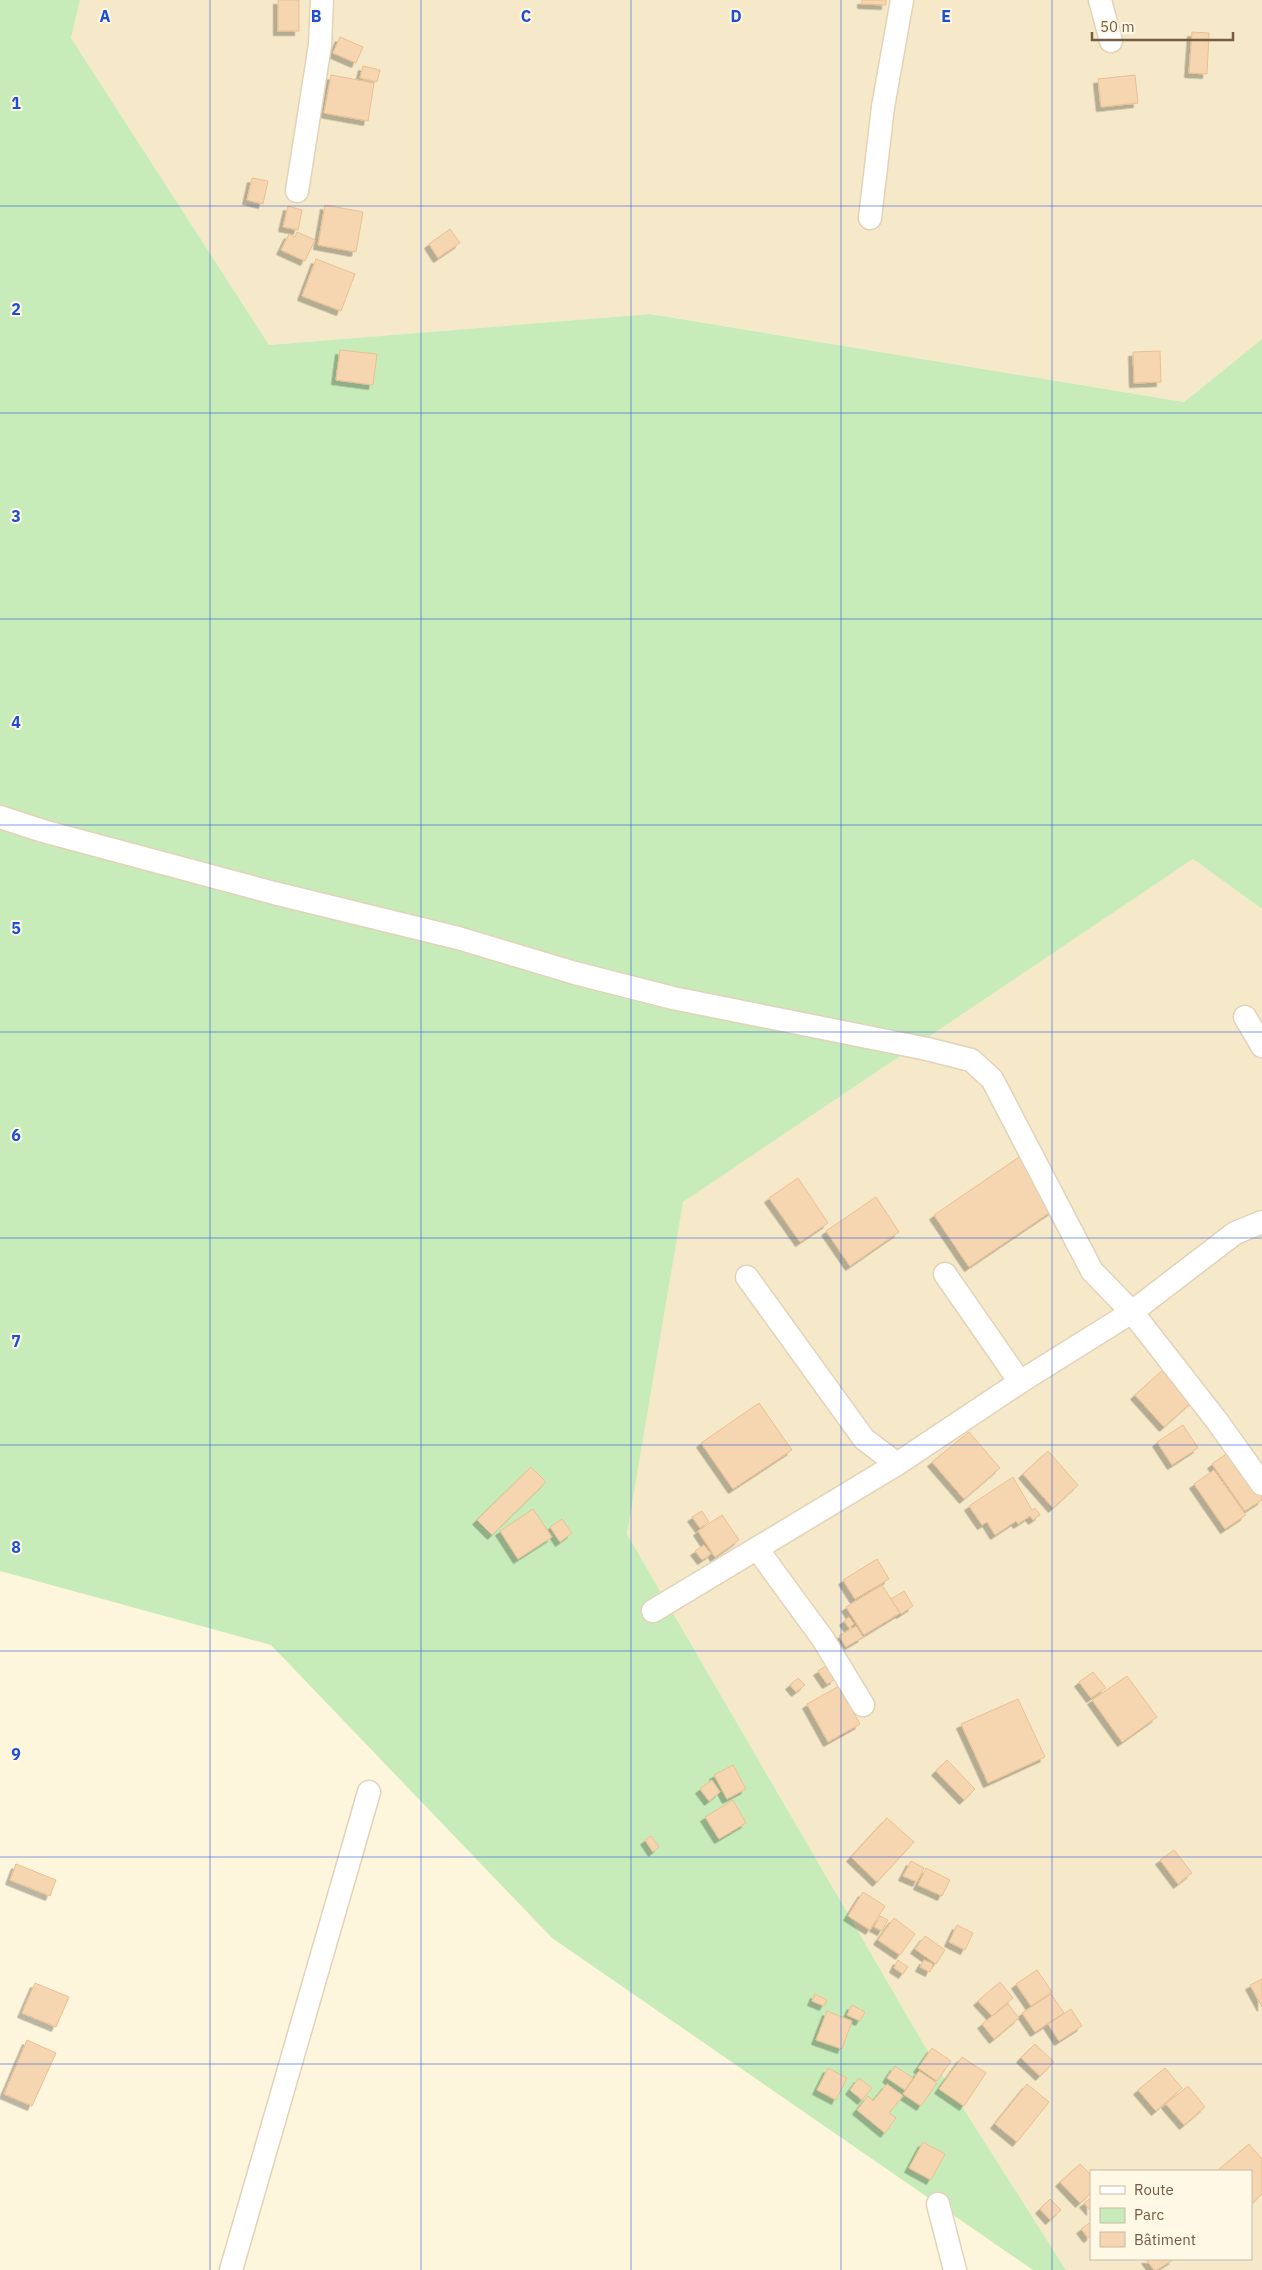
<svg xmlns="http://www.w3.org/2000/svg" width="1262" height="2270" viewBox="0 0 1262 2270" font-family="'IBM Plex Sans',sans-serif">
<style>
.residential{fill:#f6e9c9;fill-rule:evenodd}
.green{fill:#c7ecba}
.building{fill:#f6d6b1;stroke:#eabf90;filter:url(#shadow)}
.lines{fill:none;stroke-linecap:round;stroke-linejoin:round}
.minor-casing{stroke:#e2d2b8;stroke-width:25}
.minor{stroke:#fff;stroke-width:22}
.grid{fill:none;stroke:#1d4ed8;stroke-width:1;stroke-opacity:0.55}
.grid-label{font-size:16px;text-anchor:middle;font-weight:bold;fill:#1d4ed8;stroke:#fff8e4;stroke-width:4;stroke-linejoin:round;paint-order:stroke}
</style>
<defs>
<filter id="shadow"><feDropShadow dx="-4.5" dy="4.5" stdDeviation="0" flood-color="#0004"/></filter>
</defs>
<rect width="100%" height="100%" fill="#fef6dc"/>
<!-- residential -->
<g class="residential">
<path d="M80 0H1262V339L1184 402 650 314 269 345 71 38Z"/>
<path d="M1193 859 1262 909V2270H1066L937 2067 627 1534 682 1202ZM1091 2171H1251V2259H1091Z"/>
</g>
<!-- green -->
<path class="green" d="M0 0H80L71 38 269 345 650 314 1184 402 1262 339V909L1193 859 683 1202 627 1534 937 2067 1066 2270H1033L552 1938 271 1645 0 1571Z"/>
<!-- building -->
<g class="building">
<rect x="278" y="0" width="21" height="31"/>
<path d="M862 0H886V5L862 4Z"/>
<path d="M1192 32 1209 33 1207 74 1189 73Z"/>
<path d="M340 37 363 47 356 63 333 53Z"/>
<path d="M363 66 380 70 377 82 360 78Z"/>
<path d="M331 75 374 83 368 121 324 113Z"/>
<path d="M1135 75 1138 103 1101 107 1098 79Z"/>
<path d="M252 178 268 181 263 204 247 200Z"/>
<path d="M325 205 363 212 356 252 318 245Z"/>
<path d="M288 206 302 210 298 230 283 227Z"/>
<path d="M450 229 460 243 438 258 429 244Z"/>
<path d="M297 232 315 240 305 261 281 250 289 234 295 237Z"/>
<path d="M316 259 355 274 341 311 302 296Z"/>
<path d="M340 350 377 354 373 385 336 380Z"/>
<path d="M1160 351 1161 382 1134 383 1133 352Z"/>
<path d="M1025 1153 1061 1205 969 1267 934 1215Z"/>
<path d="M798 1178 828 1223 800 1242 769 1198Z"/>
<path d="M876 1197 899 1232 850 1266 826 1231Z"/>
<path d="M1165 1368 1194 1400 1164 1427 1135 1395Z"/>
<path d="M759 1403 792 1450 733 1489 701 1443Z"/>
<path d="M1183 1425 1198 1448 1172 1465 1157 1442Z"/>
<path d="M969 1432 1000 1468 964 1499 932 1462Z"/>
<path d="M1236 1447 1262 1486V1500L1245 1511 1212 1464Z"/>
<path d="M1048 1451 1078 1485 1053 1508 1023 1474Z"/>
<path d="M531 1467 546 1482 492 1535 477 1520Z"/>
<path d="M1214 1470 1246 1515 1225 1529 1194 1484Z"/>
<path d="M1013 1477 1032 1510 1035 1508 1040 1515 1033 1520 1030 1516 1018 1524 1016 1521 995 1535 987 1522 982 1525 969 1506Z"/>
<path d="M533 1509 552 1537 518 1559 500 1531Z"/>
<path d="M702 1511 709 1522 700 1528 692 1517Z"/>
<path d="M722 1515 739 1540 715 1557 698 1531Z"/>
<path d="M562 1519 572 1533 560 1542 550 1527Z"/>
<path d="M704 1545 711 1554 702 1560 695 1551Z"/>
<path d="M877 1559 889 1579 855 1599 843 1580Z"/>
<path d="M882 1585 900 1613 864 1635 846 1607Z"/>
<path d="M904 1591 913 1606 901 1614 891 1599Z"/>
<path d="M849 1617 854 1624 849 1628 844 1621Z"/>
<path d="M856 1626 863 1637 846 1647 839 1636Z"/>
<path d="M826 1666 835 1679 827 1684 818 1671Z"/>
<path d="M1093 1672 1106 1688 1091 1698 1079 1682Z"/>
<path d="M1127 1676 1157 1717 1122 1742 1092 1700Z"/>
<path d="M798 1678 805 1685 796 1692 790 1685Z"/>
<path d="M839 1686 860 1724 828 1742 807 1704Z"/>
<path d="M1018 1699 1045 1757 988 1783 961 1724Z"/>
<path d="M947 1760 975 1789 964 1800 936 1771Z"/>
<path d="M733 1765 746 1789 727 1799 714 1775Z"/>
<path d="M712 1780 720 1792 709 1801 700 1789Z"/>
<path d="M733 1800 746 1823 719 1839 705 1817Z"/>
<path d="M887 1818 914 1842 877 1882 851 1857Z"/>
<path d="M651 1836 659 1847 653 1852 645 1840Z"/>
<path d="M1174 1850 1192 1873 1178 1884 1160 1860Z"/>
<path d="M911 1861 924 1868 917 1882 903 1876Z"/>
<path d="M16 1864 56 1880 50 1896 10 1880Z"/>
<path d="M926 1868 950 1880 942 1896 918 1885Z"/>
<path d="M863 1892 885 1906 870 1930 848 1916Z"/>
<path d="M880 1916 888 1920 882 1931 874 1927Z"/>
<path d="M894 1918 915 1934 900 1955 878 1940Z"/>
<path d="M957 1925 973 1933 965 1950 949 1942Z"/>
<path d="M925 1936 945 1950 936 1964 915 1949Z"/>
<path d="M898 1960 908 1967 903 1974 894 1968Z"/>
<path d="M924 1960 933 1964 930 1972 920 1967Z"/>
<path d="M1037 1970 1052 1992 1031 2006 1016 1984Z"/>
<path d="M1262 1979V2007L1250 1985Z"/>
<path d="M1000 1982 1013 1998 992 2016 978 2001Z"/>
<path d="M35 1983 69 1997 56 2027 22 2013Z"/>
<path d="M815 1994 827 2000 824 2006 812 2001Z"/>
<path d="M1051 1994 1064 2013 1035 2032 1022 2013Z"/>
<path d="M1008 2004 1019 2018 994 2039 982 2024Z"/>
<path d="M852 2005 865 2012 860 2021 847 2015Z"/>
<path d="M1071 2009 1082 2026 1059 2041 1048 2024Z"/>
<path d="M827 2011 852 2021 842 2049 816 2040Z"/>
<path d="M27 2040 56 2053 32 2106 4 2094Z"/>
<path d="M1035 2044 1054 2062 1040 2076 1021 2058Z"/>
<path d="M932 2048 951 2061 937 2081 918 2068Z"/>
<path d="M962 2057 986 2073 964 2106 939 2089Z"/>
<path d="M895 2066 913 2078 905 2090 887 2078Z"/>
<path d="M828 2068 847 2078 836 2100 817 2090Z"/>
<path d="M1165 2068 1182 2088 1156 2111 1138 2090Z"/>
<path d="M919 2071 937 2083 921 2106 903 2094Z"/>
<path d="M859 2078 872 2088 862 2100 850 2090Z"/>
<path d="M887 2084 903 2096 889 2113 896 2118 885 2133 857 2110 868 2096 873 2101Z"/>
<path d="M1027 2084 1049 2102 1017 2142 995 2124Z"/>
<path d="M1188 2086 1205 2107 1184 2125 1166 2104Z"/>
<path d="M923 2142 945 2154 931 2180 909 2168Z"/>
<path d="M1249 2144 1262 2159V2194L1251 2204V2171H1217Z"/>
<path d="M1080 2164 1091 2175V2193L1080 2203 1060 2182Z"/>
<path d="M1091 2198V2211L1084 2203Z"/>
<path d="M1050 2199 1061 2210 1050 2220 1040 2209Z"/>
<path d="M1091 2222V2236L1088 2238 1081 2229Z"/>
<path d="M1146 2259H1174L1157 2270H1154Z"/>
</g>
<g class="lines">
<defs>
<g id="minor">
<path d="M1100 0 1111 41"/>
<path d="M297 191 320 45 322 0"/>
<path d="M870 218 883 107 902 0"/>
<path d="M0 817 43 831 274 893 458 938 575 973 673 998 927 1049 971 1060 992 1079 1092 1271 1132 1312 1217 1421 1262 1484"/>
<path d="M1245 1017 1262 1046"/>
<path d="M945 1274 1020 1382"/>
<path d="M747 1277 864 1439 897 1464"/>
<path d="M758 1550 823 1639 863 1705"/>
<path d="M653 1611 897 1464 1020 1382 1132 1312 1235 1233 1262 1222"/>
<path d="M938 2204 955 2270"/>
<path d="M231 2270 369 1792"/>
</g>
</defs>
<!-- minor casing -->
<use href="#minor" class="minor-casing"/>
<!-- minor -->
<use href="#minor" class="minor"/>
</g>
<!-- grid -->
<path class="grid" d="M210 0V2270M421 0V2270M631 0V2270M841 0V2270M1052 0V2270M0 206H1262M0 413H1262M0 619H1262M0 825H1262M0 1032H1262M0 1238H1262M0 1445H1262M0 1651H1262M0 1857H1262M0 2064H1262"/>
<g class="grid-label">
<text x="105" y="22">A</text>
<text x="316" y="22">B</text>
<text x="526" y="22">C</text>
<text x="736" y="22">D</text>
<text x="946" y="22">E</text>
<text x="16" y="109">1</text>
<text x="16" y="315">2</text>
<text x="16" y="522">3</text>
<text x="16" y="728">4</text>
<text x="16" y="934">5</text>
<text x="16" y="1141">6</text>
<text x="16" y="1347">7</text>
<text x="16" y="1553">8</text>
<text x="16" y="1760">9</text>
</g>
<!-- legend -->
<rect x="1090" y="2170" width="162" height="90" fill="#fff8e4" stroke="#c8baa4"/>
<rect x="1100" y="2186" width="25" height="8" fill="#ffffff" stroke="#c8baa4"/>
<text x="1134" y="2195" font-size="15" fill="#755c43">Route</text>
<rect x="1100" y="2208" width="25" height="15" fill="#c7ecba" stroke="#c8baa4"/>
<text x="1134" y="2220" font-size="15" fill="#755c43">Parc</text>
<rect x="1100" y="2232" width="25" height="15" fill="#f6d6b1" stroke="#c8baa4"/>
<text x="1134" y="2245" font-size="15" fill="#755c43">Bâtiment</text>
<!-- scale -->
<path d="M1092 32v8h141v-8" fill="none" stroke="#755c43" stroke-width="2.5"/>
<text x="1100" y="32" font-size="15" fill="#755c43" stroke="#fff8e4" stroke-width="4" paint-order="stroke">50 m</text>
</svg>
